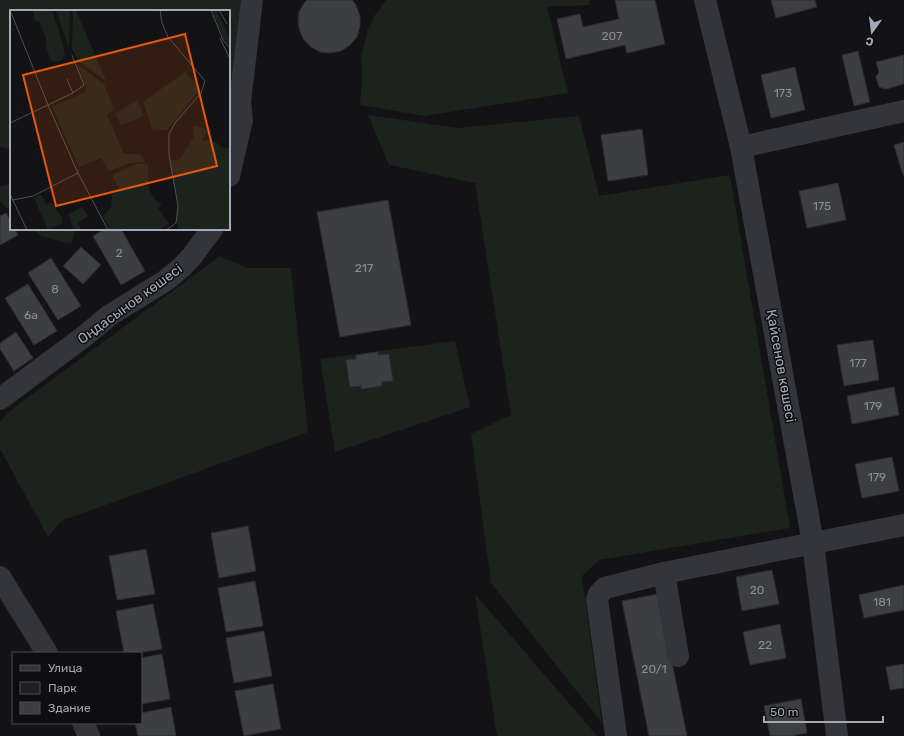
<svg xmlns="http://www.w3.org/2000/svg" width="904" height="736" viewBox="0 0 904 736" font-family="Rubik,sans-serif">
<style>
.green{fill:#1b231c}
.building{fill:#3c3e42;stroke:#2d2d31}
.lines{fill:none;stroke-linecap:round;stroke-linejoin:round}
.minor{stroke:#34353a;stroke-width:22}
.labels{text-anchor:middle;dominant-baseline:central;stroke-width:3;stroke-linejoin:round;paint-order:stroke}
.number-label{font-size:12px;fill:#898e99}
.street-label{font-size:14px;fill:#a3a9b6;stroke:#0e0e10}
.inset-road{fill:none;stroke:#4d4f55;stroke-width:1}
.view{fill:#e8590c;fill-opacity:0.15;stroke:#e8590c;stroke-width:2}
.inset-edge{fill:none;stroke:#a3a9b6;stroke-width:2}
</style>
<rect width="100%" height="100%" fill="#131315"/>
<!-- green -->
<g class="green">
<path d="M0 0H251L241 92 229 90V11H11V149L0 147Z"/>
<path d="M386 0H589V5L547 7 568 93 425 116 360 105 362 76 361 57 368 29 375 15Z"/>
<path d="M368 115 458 128 579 116 599 196 730 175 790 528 599 560 582 576 602 723 491 583 471 434 511 415 475 183 389 165Z"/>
<path d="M11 184V211L0 202V186Z"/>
<path d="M32 229H76L71 244 41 236Z"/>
<path d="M220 256 247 268H291L308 432 61 521 48 537 0 449V423L7 413Z"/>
<path d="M455 341 470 407 335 452 320 359Z"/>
<path d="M475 594 597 736H497Z"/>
</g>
<!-- building -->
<g class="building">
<path d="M307 0H352L356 5 360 16V26L357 37 350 45 341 51 330 53 320 52 311 47 304 40 300 32 298 22 299 12 304 3Z"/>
<path d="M615 0H655L665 44 627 53 625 45 566 59 557 19 580 14 583 27 619 19Z"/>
<path d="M771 0H815L817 7 776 18Z"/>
<path d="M858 51 870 102 854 106 842 55Z"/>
<path d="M904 55V84L886 89 879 87 876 77 879 72 876 62Z"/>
<path d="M795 67 805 110 771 118 761 75Z"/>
<path d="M642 129 648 175 608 181 601 135Z"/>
<path d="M904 142V175H903L894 145Z"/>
<path d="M838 183 846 220 807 228 799 191Z"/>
<path d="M388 200 411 325 340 337 317 212Z"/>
<path d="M6 213 11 222V229H15L18 235 0 245V216Z"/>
<path d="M105 229H121L145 271 121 285 93 236Z"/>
<path d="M81 247 101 265 83 284 63 266Z"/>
<path d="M51 258 81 306 58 320 28 273Z"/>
<path d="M28 284 57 331 34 345 5 298Z"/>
<path d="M16 332 33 358 14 371 0 349V343Z"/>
<path d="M873 340 879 380 844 386 837 345Z"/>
<path d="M378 352V355L389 354 393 381 382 382V386L361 389V386L350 387 346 360 356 359V355Z"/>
<path d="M894 387 899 415 852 424 847 396Z"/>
<path d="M892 457 899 491 862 498 855 464Z"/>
<path d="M248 526 256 571 219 578 211 533Z"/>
<path d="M146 549 155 594 117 600 109 556Z"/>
<path d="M772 570 779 604 742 611 736 577Z"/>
<path d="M255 581 263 626 226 632 218 588Z"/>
<path d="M904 585V610L864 618 859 595Z"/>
<path d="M658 594 687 736H649L622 601Z"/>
<path d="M153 604 162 649 137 653H124L116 611Z"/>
<path d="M780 624 786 658 750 665 743 632Z"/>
<path d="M264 631 272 676 234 683 226 638Z"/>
<path d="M162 654 170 699 141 704V658Z"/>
<path d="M904 664V688L890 690 886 667Z"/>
<path d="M273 684 281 729 244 736 235 691Z"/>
<path d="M801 699 807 733 791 736H770L764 706Z"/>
<path d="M171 707 176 736H138L135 723H141V713Z"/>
</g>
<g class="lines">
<!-- minor -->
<g class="minor">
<path d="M705 0 741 147 813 543 837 736"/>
<path d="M741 147 904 111"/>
<path d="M229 176 242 120 240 102 252 0"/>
<path d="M0 399 82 338 110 315 165 281 182 267 193 255 212 229"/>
<path d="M0 577 47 653"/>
<path d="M678 656 664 573 904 525"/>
<path d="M83 723 89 736"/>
<path d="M616 736 597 599 599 594 605 588 664 573"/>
</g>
</g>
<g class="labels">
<!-- number labels -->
<g class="number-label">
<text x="612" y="36">207</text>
<text x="783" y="93">173</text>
<text x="822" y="206">175</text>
<text x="119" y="253">2</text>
<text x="364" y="268">217</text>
<text x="55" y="289">8</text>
<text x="31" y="315">6а</text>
<text x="858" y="363">177</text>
<text x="873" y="406">179</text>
<text x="877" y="477">179</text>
<text x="757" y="590">20</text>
<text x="882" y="602">181</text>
<text x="765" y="645">22</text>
<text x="654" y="669">20/1</text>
</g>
<!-- street labels -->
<g class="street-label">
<text transform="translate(130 304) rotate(-36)">Оңдасынов көшесі</text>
<text transform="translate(781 366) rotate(80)">Қайсенов көшесі</text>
</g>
</g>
<!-- overview -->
<g transform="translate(10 10)">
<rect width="220" height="220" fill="#131315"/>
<path d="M23 0H42L53 34 55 46 51 50 44 53 40 48 36 38V29L30 13 24 9ZM45 0H60L59 39 48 6ZM63 0H66L96 71 68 51 62 39ZM202 0H207L220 30V36L213 28ZM67 54 94 74 104 99 97 105 114 144H130L136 152 120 153 99 161 91 148 69 157 42 97 75 82 77 79ZM175 62 190 78 188 82 157 120 143 121 133 92ZM127 90 134 106 111 115 105 104ZM184 115 202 121 195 125 192 131 203 130 214 138 220 137V220H169L166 213 168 196 160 150H169L183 129ZM138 153 139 180 146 191 152 194 148 198 159 214 149 220H100L93 206 101 198 102 181 109 179 102 165 126 154ZM31 184 36 194 42 192 52 208V213L38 220 24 188ZM72 197 78 206 68 213 72 220H64L58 204Z" fill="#1b231c"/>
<path class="inset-road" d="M0 0 38 95 68 163 98 220M150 0 152 13 158 27 195 71 191 83 165 113 159 124V145L168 196 166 213 156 220M201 0 213 30 220 38M209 0 217 14M210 28 220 49M62 45 74 75 63 83M0 113 63 83 57 69M0 184 17 220M3 190 23 186 68 163"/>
<path class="view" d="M175 24 207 156 46 196 13 65Z"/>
<rect width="220" height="220" class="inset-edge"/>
</g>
<!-- legend -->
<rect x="12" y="652" width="130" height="72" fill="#0e0e10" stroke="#4a4c52"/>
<rect x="20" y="665" width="20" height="6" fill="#34353a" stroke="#4a4c52"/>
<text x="48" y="672" font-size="12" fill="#a3a9b6">Улица</text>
<rect x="20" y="682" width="20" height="12" fill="#1b231c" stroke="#4a4c52"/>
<text x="48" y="692" font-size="12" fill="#a3a9b6">Парк</text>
<rect x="20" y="702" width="20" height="12" fill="#3c3e42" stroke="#4a4c52"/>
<text x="48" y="712" font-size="12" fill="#a3a9b6">Здание</text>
<!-- north arrow -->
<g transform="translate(872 32) rotate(194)" stroke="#0e0e10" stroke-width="3" paint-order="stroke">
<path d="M0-3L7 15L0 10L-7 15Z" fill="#a3a9b6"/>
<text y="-6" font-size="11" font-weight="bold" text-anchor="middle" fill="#a3a9b6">С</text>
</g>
<!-- scale -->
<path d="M764 716v6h119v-6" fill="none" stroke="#a3a9b6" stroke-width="2"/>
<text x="770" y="716" font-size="12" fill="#a3a9b6" stroke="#0e0e10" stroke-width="3" paint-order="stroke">50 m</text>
</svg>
